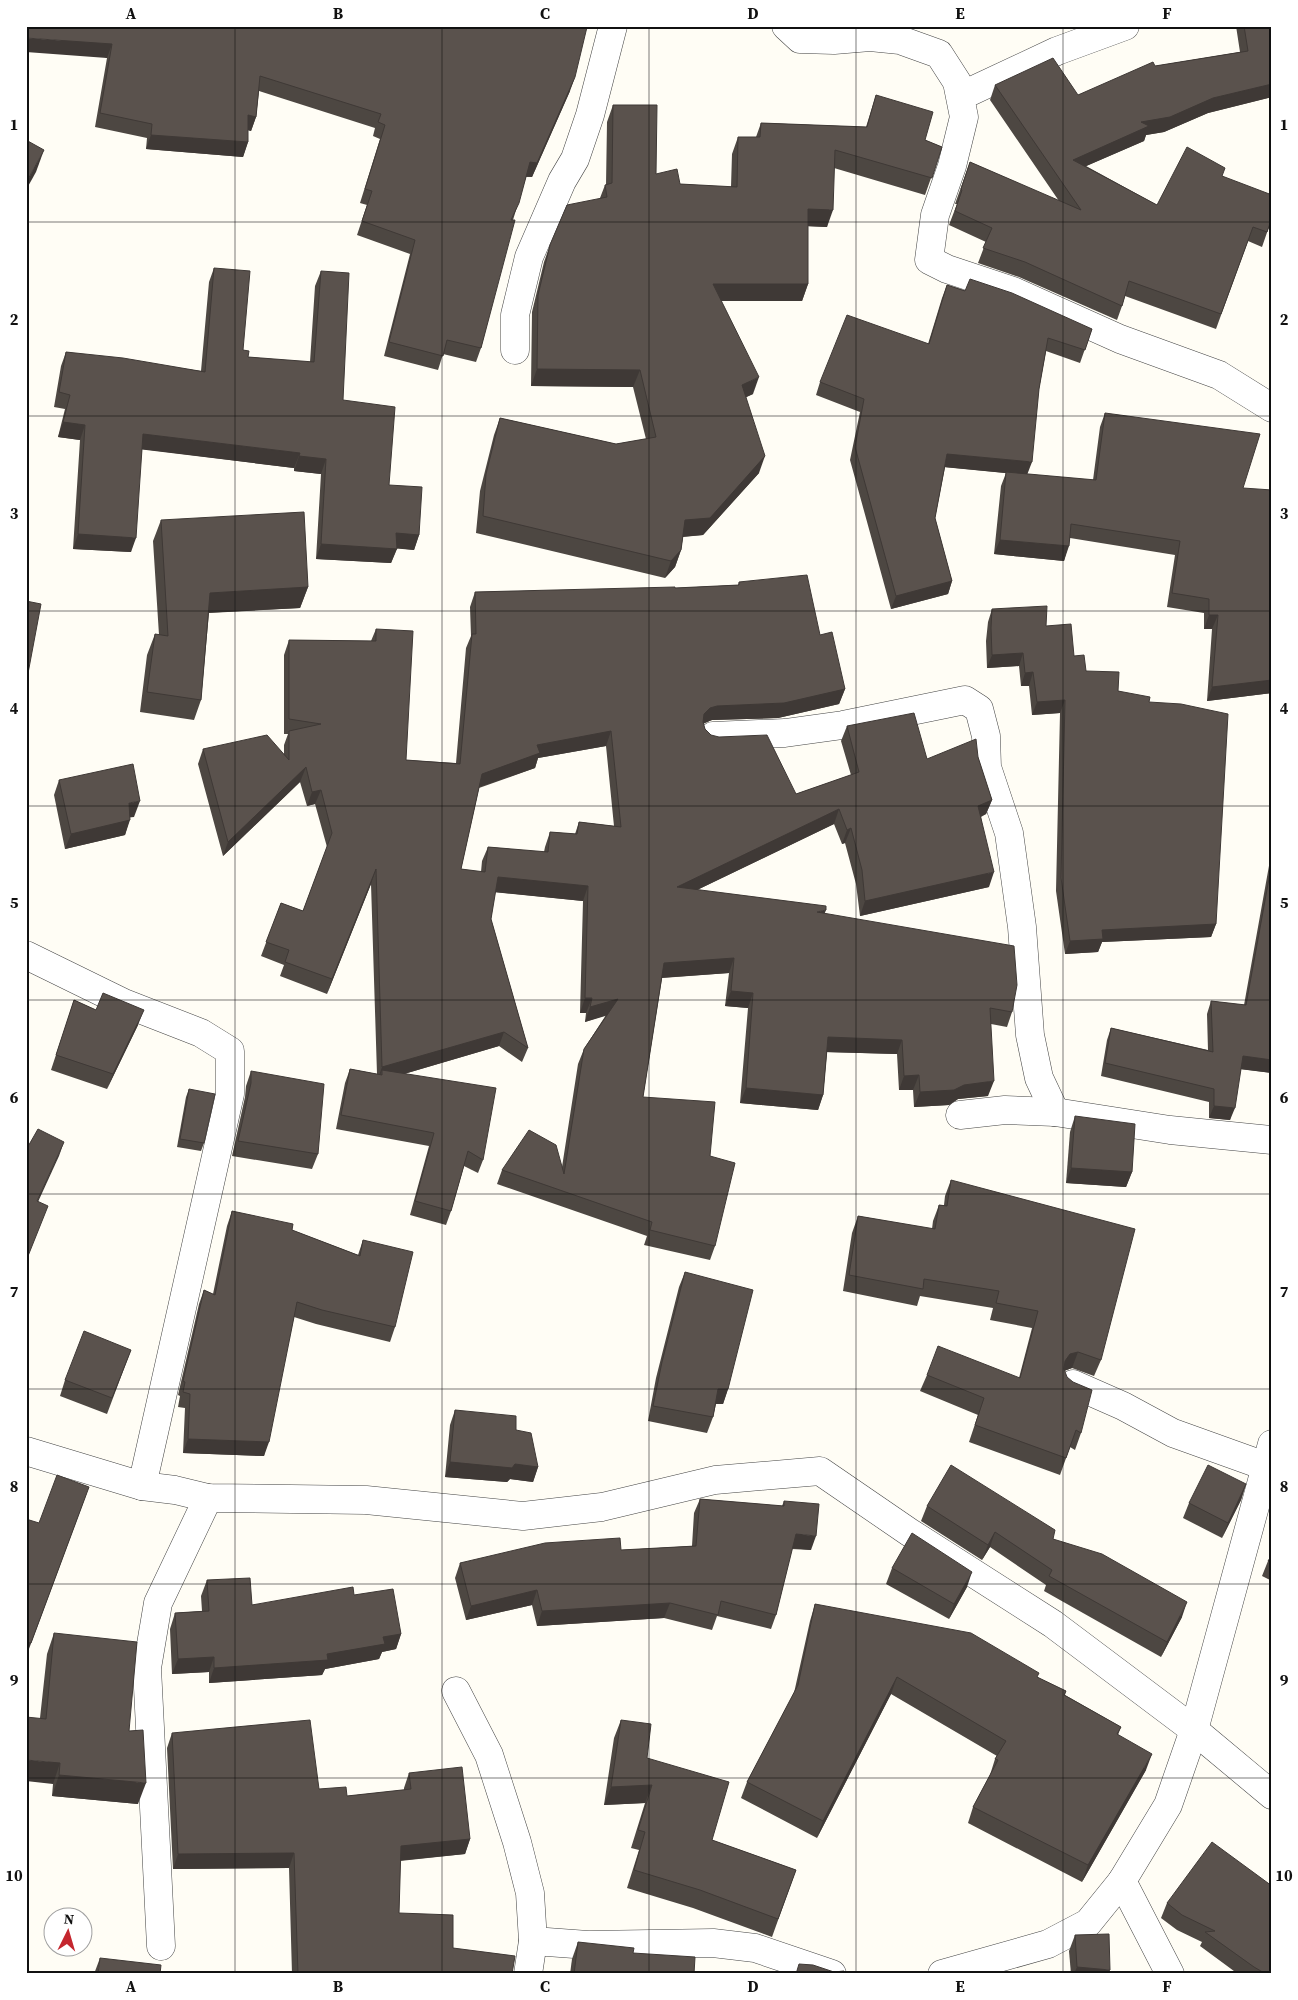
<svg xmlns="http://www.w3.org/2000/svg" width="1298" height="2000" viewBox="0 0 1298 2000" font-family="'Source Serif 4',serif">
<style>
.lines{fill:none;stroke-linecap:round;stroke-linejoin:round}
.minor-casing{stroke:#444;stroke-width:29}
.minor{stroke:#fff;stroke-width:28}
.wall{fill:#4d4742;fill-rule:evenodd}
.shaded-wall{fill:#3f3936}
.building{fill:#5a524d;stroke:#3f3936;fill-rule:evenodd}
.grid{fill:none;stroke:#111;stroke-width:1;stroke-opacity:0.55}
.neatline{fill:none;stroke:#111;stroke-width:2}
.grid-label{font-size:16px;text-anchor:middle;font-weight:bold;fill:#111}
</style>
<rect width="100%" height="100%" fill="#fffdf5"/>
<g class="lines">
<defs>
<g id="minor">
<path d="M786 26 800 39 834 40 870 37 900 40 939 54 957 82 964 117 952 166 935 215 929 260 947 269 1013 291 1120 339 1219 375 1272 408"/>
<path d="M961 96 1057 51 1125 26"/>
<path d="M515 350V315L529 257 562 181 575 159 590 115 613 26"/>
<path d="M713 736 785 733 843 725 965 700 979 709 986 736 987 767 1009 833 1022 927 1030 1035 1039 1078 1055 1112"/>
<path d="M26 955 124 1003 201 1033 230 1051V1094L142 1486"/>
<path d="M960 1115 1005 1110 1055 1112 1170 1130 1272 1140"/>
<path d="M1073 1384 1123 1406 1173 1433 1265 1466"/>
<path d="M26 1451 142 1486 175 1490 208 1498 366 1500 523 1516 602 1507 715 1480 820 1471 909 1532 1053 1624 1194 1730 1272 1795"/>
<path d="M456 1691 489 1755 517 1842 530 1893 533 1941 528 1974"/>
<path d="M1122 1881 1170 1974"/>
<path d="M533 1941 588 1945 713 1943 755 1948 832 1974"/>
<path d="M161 1946 147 1668 158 1603 208 1498"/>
<path d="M942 1974 1048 1944 1088 1923 1122 1881 1168 1805 1194 1730 1272 1444"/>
</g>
</defs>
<!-- minor casing -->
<use href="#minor" class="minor-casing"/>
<!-- minor -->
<use href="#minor" class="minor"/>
</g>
<!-- wall -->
<g class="wall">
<path d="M26 26 570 91 532 177H526L513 220 481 348 476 362 443 354 438 370 384 356 410 254 357 235 367 205 360 203 380 139 373 136 375 128 259 91 256 117 251 131 248 130V142L243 157 146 149 147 138 95 127 107 58Z"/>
<path d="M1236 26H1272V97L1208 113 1164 132 1146 135 1144 141 1086 166 1157 205 1222 176 1272 218 1262 247 1248 241 1216 329 1125 296 1122 306 1117 320 1019 277 978 263 986 242 949 225 957 204H955L970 162 1059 201 990 100 995 85 1078 95 1155 66 1240 52Z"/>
<path d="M876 95 925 140 942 147 925 195 834 168 827 227 808 226V284L802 301H721L753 394 746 397 759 473 703 535 683 537 681 550 675 567 665 578 476 533 480 491 494 435 500 418 616 444 646 439 633 387 531 386 532 312 544 262 550 245 600 198 605 185H606L607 122 613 105 656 174 680 184 731 187 732 154 738 137H756L761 123 866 127Z"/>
<path d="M214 268 243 350 248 357 310 362 315 286 321 271 343 400 389 485 419 535 414 550 397 548 391 563 316 559 321 474 294 471V468L142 449 131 552 73 549 80 440 58 437 65 409 54 407 61 366 66 352 201 371 209 282Z"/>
<path d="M947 285 1092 329 1080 363 1046 351 1039 389 1027 474 1093 480 1100 427 1105 413 1243 488 1272 693 1207 701 1212 629H1204V613L1167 607 1175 555 1070 538 1064 561 994 554 1001 486 1006 473 945 467 935 518 952 581 948 594 891 609 850 460 860 412 816 395 820 382 928 344 942 298Z"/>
<path d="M161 520 308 587 300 608 209 613 201 700 194 720 140 712 147 655 155 634 159 635 153 541Z"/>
<path d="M739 582 820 635 845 689 839 704 778 718 712 720 703 724 705 729 711 735 796 794 851 775 841 741 847 726 927 759 978 757 992 800 986 814 981 817 989 887 860 916 856 884 845 843 842 844 834 824 697 890 825 914 1012 1012 1007 1027 991 1024 988 1096 958 1099 949 1105 914 1107 913 1090H899L897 1054 827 1052 823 1095 818 1110 740 1103 748 1008 725 1006 729 973 662 978 643 1097 710 1156 715 1246 710 1260 644 1245 647 1236 497 1184 502 1170 562 1167 578 1064 584 1049 606 1015 585 1022 586 1013H580L583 901 495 892 491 919 528 1048 522 1062 499 1046 404 1074 483 1160 478 1173 464 1166 451 1211 446 1225 410 1215 429 1146 336 1129 345 1083 350 1069 377 1074 371 884 327 994 280 976 284 965 261 956 281 903 303 911 327 847 315 804 307 806 300 782 223 856 198 764 203 749 284 754V745L288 734H284V655L289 640 371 641 376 629 406 760 456 763 466 648 471 636 470 607 475 592 675 588 738 585ZM606 746 614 826 579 822 575 834 550 832 545 847 544 852 488 847 482 861 481 872 461 869 479 788 535 768 538 758Z"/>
<path d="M992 609 1046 626 1074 656 1086 671 1118 691 1149 702 1216 924 1211 937 1102 942 1098 952 1065 954 1056 891 1060 713 1032 715 1029 686H1021L1019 666 987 668 986 641 988 622Z"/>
<path d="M59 780 134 817H130L125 835 65 849 54 795Z"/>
<path d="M1272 849V1073L1241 1069 1230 1120 1209 1118V1102L1101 1076 1107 1040 1111 1028 1208 1050 1207 1014 1211 1001 1244 1005Z"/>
<path d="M74 1000 96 1010 138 1025 107 1089 51 1070Z"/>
<path d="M251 1071 318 1154 312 1169 232 1156 245 1097 246 1086Z"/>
<path d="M189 1089 204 1143 201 1151 177 1147 186 1097Z"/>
<path d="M1075 1116 1132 1172 1126 1187 1066 1183 1070 1132Z"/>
<path d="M951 1180 1101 1360 1094 1376 1072 1368 1064 1371 1081 1433 1075 1450 1070 1447 1060 1475 969 1442 978 1415 920 1391 927 1375 1019 1378 1032 1328 990 1320 993 1308 920 1296 917 1306 843 1291 852 1233 858 1216 932 1229 933 1221 939 1205H944L945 1196Z"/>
<path d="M232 1211 292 1230 358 1255 363 1240 395 1327 390 1342 316 1324 294 1317 264 1456 183 1453 185 1408 178 1407 180 1396 178 1395 199 1304 204 1290 213 1294 227 1226Z"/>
<path d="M685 1272 728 1389 723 1404H716L713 1417 707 1433 648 1421 656 1378 679 1287Z"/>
<path d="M131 1350 107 1414 60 1396 65 1380Z"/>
<path d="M455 1410 516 1430 538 1467 533 1482 510 1479 507 1482 445 1477 450 1425Z"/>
<path d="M1246 1484 1241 1500 1222 1538 1183 1518 1189 1503Z"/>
<path d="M700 1499 782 1506 784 1501 811 1550 792 1549 776 1615 771 1629 717 1616 712 1630 664 1618 537 1626 532 1605 466 1620 455 1578 460 1563 621 1550 692 1546 694 1513Z"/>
<path d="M927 1506 1053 1539 1182 1617 1161 1657 1044 1591 1046 1585 990 1547 982 1560 921 1521Z"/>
<path d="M1272 1555V1581L1262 1576 1268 1561Z"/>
<path d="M892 1568 967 1587 949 1619 886 1584Z"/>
<path d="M207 1580 252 1605 354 1595 401 1634 396 1649 382 1652 379 1659 325 1669 322 1675 209 1683V1672L172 1674 170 1629 175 1613 202 1611 201 1596Z"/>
<path d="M815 1604 1037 1677 1066 1691 1065 1695 1121 1727 1118 1735 1146 1770 1082 1882 968 1823 973 1807 990 1775 995 1759 997 1756 891 1694 817 1838 741 1798 747 1782 794 1693 810 1621Z"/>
<path d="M54 1633 129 1731 138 1804 52 1796 53 1784 40 1718 47 1654Z"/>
<path d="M621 1720 647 1758 712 1840 796 1870 772 1937 693 1908 627 1888 639 1850 631 1848 645 1803 604 1805 614 1738Z"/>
<path d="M172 1733 319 1789 347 1796 404 1790V1788L409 1773 470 1839 465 1854 400 1861 399 1913 453 1948 512 1974H292L289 1868 173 1869 167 1748Z"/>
<path d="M1272 1886V1974H1238L1200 1946 1202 1942 1177 1930 1161 1918 1167 1903Z"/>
<path d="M1075 1935 1109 1974H1071L1069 1951Z"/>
<path d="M578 1942 633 1953 694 1974H570L572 1959Z"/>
<path d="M100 1958 98 1974H94Z"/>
</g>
<!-- shaded-wall -->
<g class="shaded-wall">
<path d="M26 38 112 44 107 58 26 52Z"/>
<path d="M575 77 570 91 532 177 524 176 530 162Z"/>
<path d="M1272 84V97L1208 113 1164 132 1146 135 1144 141 1068 174 1073 160 1141 122 1213 98Z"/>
<path d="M248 115 256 117 251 131 243 129Z"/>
<path d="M151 135 248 142 243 157 146 149Z"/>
<path d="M44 150 36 172 26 190V183Z"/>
<path d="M808 209 833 210 827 227 802 226Z"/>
<path d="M713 284H808L802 301H706Z"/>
<path d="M537 369 640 370 633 387 531 386Z"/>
<path d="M759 377 753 394 736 402 742 385Z"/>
<path d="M63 422 85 425 80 440 58 437Z"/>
<path d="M143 434 300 453 294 468 138 449Z"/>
<path d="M947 454 1032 462 1027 475 943 467Z"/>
<path d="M299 456 326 459 321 474 294 471Z"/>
<path d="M765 456 759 473 703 535 679 537 685 520Z"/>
<path d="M396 533 419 535 414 550 391 548Z"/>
<path d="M78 534 136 538 131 552 73 549Z"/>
<path d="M1000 540 1069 546 1064 561 994 554Z"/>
<path d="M321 544 397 549 391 563 316 559Z"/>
<path d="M681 550 675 567 665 578 671 561Z"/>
<path d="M952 581 948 594 891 609 896 596Z"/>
<path d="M308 587 300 608 203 613 210 593Z"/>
<path d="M1209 615H1218L1212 629H1204Z"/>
<path d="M1023 653 1019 666 987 668 992 655Z"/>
<path d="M1033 672 1029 686H1021L1025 673Z"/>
<path d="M1272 680V693L1207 701 1212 687Z"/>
<path d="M845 689 839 704 778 718 712 720 704 723 699 729 704 714 710 708 717 706Z"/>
<path d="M1065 700 1060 713 1032 715 1037 702Z"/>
<path d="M611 731 606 746 538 758 535 768 476 788 482 774 537 745Z"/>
<path d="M306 767 300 782 223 856 228 842Z"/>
<path d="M321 790 315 804 307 806 312 792Z"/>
<path d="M992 800 986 814 972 820 978 806Z"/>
<path d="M140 801 134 817 124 818 129 803Z"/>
<path d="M839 809 834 824 672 902 677 887Z"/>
<path d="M130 820 125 835 65 849 71 834Z"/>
<path d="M851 828 845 843 842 844 847 830Z"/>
<path d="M376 869 371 884 327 994 332 979Z"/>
<path d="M994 872 989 887 860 916 865 901Z"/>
<path d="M498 877 588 886 583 901 493 892Z"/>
<path d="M826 910 820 925 817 912Z"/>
<path d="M1216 924 1211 937 1102 942 1098 952 1065 954 1070 941 1102 930Z"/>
<path d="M734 958 729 973 658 978 664 963Z"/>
<path d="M731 991 753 993 748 1008 725 1006Z"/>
<path d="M585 998H592L586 1013H580Z"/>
<path d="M618 999 612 1014 585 1022 590 1007Z"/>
<path d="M144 1010 138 1025 107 1089 113 1074Z"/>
<path d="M504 1032 499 1046 380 1081 382 1075V1070L378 1081 377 1082 382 1067Z"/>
<path d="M828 1037 902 1040 897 1054 823 1052Z"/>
<path d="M1243 1056 1272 1060V1073L1239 1069Z"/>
<path d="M919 1075 913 1090H899L904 1076Z"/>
<path d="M994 1081 988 1096 958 1099 949 1105 914 1107 920 1092 964 1085Z"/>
<path d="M746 1088 823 1095 818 1110 740 1103Z"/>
<path d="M1214 1106 1235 1108 1230 1120 1209 1118Z"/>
<path d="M64 1142 59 1156 32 1215 37 1201Z"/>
<path d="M1071 1168 1132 1172 1126 1187 1066 1183Z"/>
<path d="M1078 1352 1072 1368 1064 1371 1059 1378 1065 1361 1070 1354Z"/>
<path d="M718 1389H728L723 1404H713Z"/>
<path d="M188 1439 269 1442 264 1456 183 1453Z"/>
<path d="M450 1462 515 1464 538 1467 533 1482 510 1479 507 1482 445 1477Z"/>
<path d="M1246 1484 1241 1500 1222 1538 1228 1523Z"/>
<path d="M89 1487 26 1657V1642Z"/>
<path d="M995 1532 990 1547 982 1560 988 1545Z"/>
<path d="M796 1534 816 1536 811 1550 791 1548Z"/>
<path d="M972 1572 967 1587 949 1619 954 1604Z"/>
<path d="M537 1590 532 1605 466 1620 471 1606Z"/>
<path d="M1187 1602 1182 1617 1161 1657 1167 1642Z"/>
<path d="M670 1603 664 1618 537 1626 542 1611Z"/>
<path d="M401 1634 396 1649 382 1652 379 1659 325 1669 322 1675 209 1683 214 1668 327 1654 383 1637Z"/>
<path d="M214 1657 209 1672 172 1674 178 1659Z"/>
<path d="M897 1677 891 1694 817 1838 823 1821Z"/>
<path d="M1152 1754 1146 1770 1082 1882 1088 1865Z"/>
<path d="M26 1760 60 1763 53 1784 26 1781Z"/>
<path d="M59 1775 146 1783 138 1804 52 1796Z"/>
<path d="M652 1785 645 1803 604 1805 611 1787Z"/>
<path d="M470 1839 465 1854 395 1861 401 1846Z"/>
<path d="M294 1853 289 1868 173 1869 178 1854Z"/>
<path d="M1077 1967 1110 1970 1109 1974H1074Z"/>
</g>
<!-- building -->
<g class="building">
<path d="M26 26H584L587 27 575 77 537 163 530 162 519 203 511 220H515L481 348 447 340 443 356 389 342 415 240 362 221 372 191 365 189 385 125 378 122 381 114 260 76 256 117 248 115V142L151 135 152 124 100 113 112 44 26 38Z"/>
<path d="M1244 26H1272V84L1213 98 1170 117 1141 122 1149 126 1073 160 1157 205 1187 147 1225 168 1222 176 1272 195V218L1267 232 1253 227 1221 314 1129 281 1122 306 1025 262 983 248 992 228 955 211 962 190 961 189 970 162 1081 210 995 85 1053 58 1078 95 1153 62 1155 66 1248 51Z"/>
<path d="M876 95 933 112 925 140 942 147 932 178 835 150 833 210 808 209V284H713L759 377 742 385 765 456 710 518 685 520 681 550 671 561 483 516 486 474 500 418 616 444 656 437 640 370 537 369 538 295 550 245 567 205 607 197 605 185 612 183 613 105H657L656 174 677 169 680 184 737 187 738 137H760L761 123 867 127Z"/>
<path d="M26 140 44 150 26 183Z"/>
<path d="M214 268 250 271 243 350 249 351 248 357 314 362 321 271 349 273 343 400 395 407 389 485 422 487 419 535 396 533 397 549 321 544 326 459 299 456 300 453 143 434 136 538 78 534 85 425 63 422 70 395 59 392 66 352 123 358 205 372Z"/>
<path d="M970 279 1012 293 1092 329 1085 350 1048 338 1039 389 1032 462 947 454 935 518 952 581 896 596 855 447 864 399 820 382 847 315 929 344 947 285 965 291Z"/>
<path d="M1105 413 1260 434 1243 488 1272 490V680L1212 687 1218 615H1209V599L1172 593 1180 541 1071 524 1069 546 1000 540 1006 472 1096 480Z"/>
<path d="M304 512 308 587 210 593 201 700 147 692 155 634 168 636 161 520Z"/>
<path d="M807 575 820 635 832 632 845 689 784 703 717 706 710 708 704 714 703 722 705 729 711 735 719 737 767 735 796 794 859 772 847 726 914 713 927 759 976 739 978 757 992 800 978 806 994 872 865 901 862 870 851 828 847 830 839 809 677 887 826 906V910L817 912 1014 946 1017 985 1012 1012 990 1008 994 1081 964 1085 954 1090 920 1092 919 1075 904 1076 902 1040 828 1037 823 1095 746 1088 753 993 731 991 734 958 664 963 643 1097 715 1102 710 1156 735 1163 715 1246 650 1230 652 1222 502 1170 529 1130 556 1145 564 1174 584 1049 618 999 590 1007 592 998H585L588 886 498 877 491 919 528 1048 504 1032 382 1067 376 869 332 979 285 962 289 950 266 942 281 903 303 911 332 833 321 790 312 792 306 767 228 842 203 749 267 735 289 760V731L321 724 289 719V640L376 641V629L413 631 406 760 460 764 472 634H476L475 592 675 587V588L739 585V582ZM611 731 621 827 579 822 577 834 550 832 548 852 488 847 485 872 461 869 482 774 540 753 537 745Z"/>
<path d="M26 601 41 604 26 684Z"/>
<path d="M1047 606 1046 626 1071 624 1074 656 1084 655 1086 671 1119 672 1118 691 1150 697 1149 702 1181 704 1228 714 1216 924 1102 930 1103 939 1070 941 1061 878 1065 700 1037 702 1033 672 1025 673 1023 653 992 655 991 628 992 609Z"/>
<path d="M133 764 140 801 129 803 130 820 71 834 59 780Z"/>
<path d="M1272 862V1060L1243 1056 1235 1108 1214 1106V1089L1105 1063 1111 1028 1213 1052 1211 1001 1246 1005Z"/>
<path d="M103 993 144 1010 113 1074 56 1055 74 1000 96 1010Z"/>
<path d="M350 1069 382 1075V1070L496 1088 483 1160 468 1151 451 1211 415 1201 434 1133 341 1115Z"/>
<path d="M251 1071 324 1084 318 1154 238 1141 251 1083Z"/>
<path d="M189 1089 215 1094 204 1143 180 1139Z"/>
<path d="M1075 1116 1135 1124 1132 1172 1071 1168Z"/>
<path d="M38 1129 64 1142 37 1201 48 1206 26 1261V1150Z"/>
<path d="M951 1180 1135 1229 1101 1360 1078 1352 1070 1354 1065 1361 1064 1369 1067 1377 1073 1382 1092 1390 1081 1433 1076 1430 1066 1458 975 1425 984 1398 927 1375 938 1346 1020 1378 1038 1311 996 1303 999 1291 924 1279 923 1289 849 1275 858 1216 935 1229 939 1205 947 1206Z"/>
<path d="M232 1211 293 1224 292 1230 360 1256 363 1240 413 1252 395 1327 322 1310 297 1302 269 1442 188 1439 190 1394 183 1392 185 1382 183 1381 204 1290 215 1295Z"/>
<path d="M685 1272 753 1290 728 1389H718L713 1417 653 1406 662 1362Z"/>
<path d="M84 1331 131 1350 112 1398 65 1380Z"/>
<path d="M455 1410 516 1416V1430L531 1433 538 1467 515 1464 512 1468 450 1462Z"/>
<path d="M951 1465 1055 1530 1053 1539 1102 1554 1187 1602 1167 1642 1049 1576 1052 1570 995 1532 988 1545 927 1506Z"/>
<path d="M1208 1465 1246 1484 1228 1523 1189 1503Z"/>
<path d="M57 1475 89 1487 31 1643 26 1642V1519L39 1523Z"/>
<path d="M700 1499 784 1506V1501L819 1504 816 1536 796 1534 776 1615 721 1601 718 1615 670 1603 542 1611 537 1590 471 1606 460 1563 545 1543 620 1538 621 1550 696 1546Z"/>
<path d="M912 1533 972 1572 954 1604 892 1568Z"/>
<path d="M1272 1555V1564L1268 1561Z"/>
<path d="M250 1578 252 1605 353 1587 354 1595 393 1589 401 1634 383 1637 385 1644 327 1654 328 1660 214 1668V1657L178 1659 175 1613 209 1611 207 1580Z"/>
<path d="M815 1604 971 1633 1039 1673 1037 1677 1066 1691 1064 1695 1121 1727 1117 1734 1152 1754 1088 1865 973 1807 998 1760 995 1759 1006 1741 897 1677 823 1821 747 1782 798 1685Z"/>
<path d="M54 1633 137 1642 129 1731 143 1730 146 1783 59 1775 60 1763 26 1760V1717L46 1719Z"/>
<path d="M310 1720 319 1789 346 1787 347 1796 411 1789 409 1773 462 1767 470 1839 401 1846 399 1913 453 1915V1948L515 1956 512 1974H298L294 1853 178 1854 172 1733Z"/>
<path d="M621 1720 651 1724 647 1758 729 1782 712 1840 796 1870 778 1919 700 1890 634 1870 645 1832 638 1830 652 1785 611 1787Z"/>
<path d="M1212 1842 1272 1886V1974H1266L1254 1967 1205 1932 1215 1931 1182 1915 1167 1903Z"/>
<path d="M1109 1934 1110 1970 1077 1967 1075 1935Z"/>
<path d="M578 1942 634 1948 633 1953 695 1957 694 1974H574Z"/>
<path d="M100 1958 161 1965 160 1974H98Z"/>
<path d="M799 1964 813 1965 834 1972 844 1971 843 1974H796Z"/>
</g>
<!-- grid -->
<path class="grid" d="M235 26V1974M442 26V1974M649 26V1974M856 26V1974M1063 26V1974M26 222H1272M26 416H1272M26 611H1272M26 806H1272M26 1000H1272M26 1194H1272M26 1389H1272M26 1584H1272M26 1778H1272"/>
<!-- border -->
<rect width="1298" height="2000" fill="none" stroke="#ffffff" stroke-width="55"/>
<!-- north arrow -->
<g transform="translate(68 1932) rotate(5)"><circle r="24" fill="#ffffff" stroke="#a0a0a0"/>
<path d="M0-4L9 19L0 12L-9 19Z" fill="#c4262e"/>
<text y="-8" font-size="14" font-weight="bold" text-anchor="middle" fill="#111111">N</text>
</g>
<rect x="28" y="28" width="1242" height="1944" class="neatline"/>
<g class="grid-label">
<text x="131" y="19">A</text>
<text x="338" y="19">B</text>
<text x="545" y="19">C</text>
<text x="753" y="19">D</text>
<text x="960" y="19">E</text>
<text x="1167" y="19">F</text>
<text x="14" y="130">1</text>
<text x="1284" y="130">1</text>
<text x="14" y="325">2</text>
<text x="1284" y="325">2</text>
<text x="14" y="519">3</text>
<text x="1284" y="519">3</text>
<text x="14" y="714">4</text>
<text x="1284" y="714">4</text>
<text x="14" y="908">5</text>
<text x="1284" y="908">5</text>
<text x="14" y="1103">6</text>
<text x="1284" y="1103">6</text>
<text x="14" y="1297">7</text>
<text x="1284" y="1297">7</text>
<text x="14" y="1492">8</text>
<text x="1284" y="1492">8</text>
<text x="14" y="1686">9</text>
<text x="1284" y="1686">9</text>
<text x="14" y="1881">10</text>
<text x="1284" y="1881">10</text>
<text x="131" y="1992">A</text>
<text x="338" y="1992">B</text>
<text x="545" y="1992">C</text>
<text x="753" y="1992">D</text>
<text x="960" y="1992">E</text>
<text x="1167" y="1992">F</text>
</g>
</svg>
